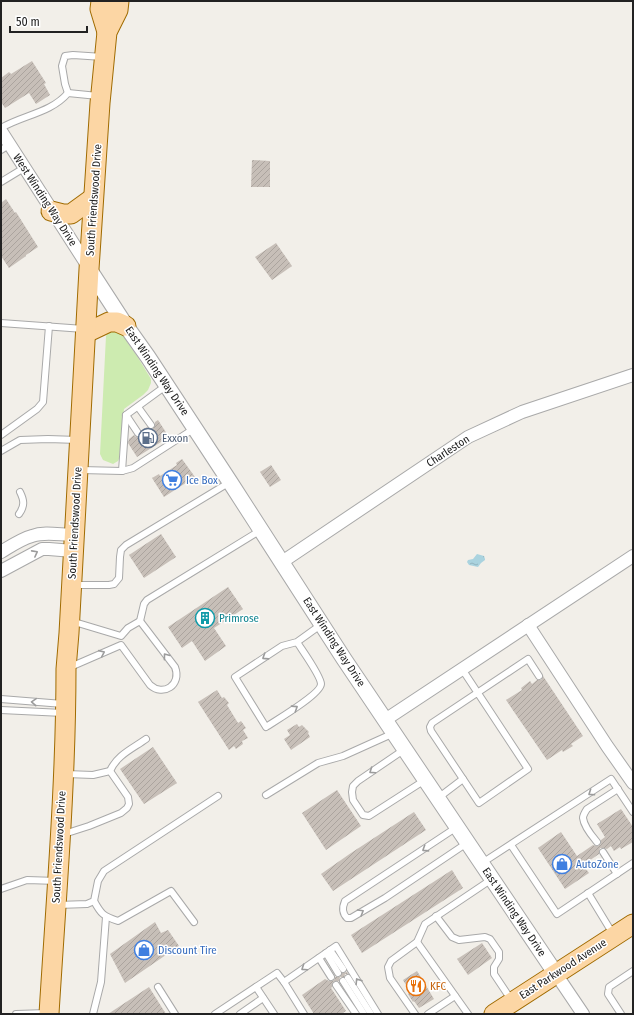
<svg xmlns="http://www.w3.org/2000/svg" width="634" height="1015" viewBox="0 0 634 1015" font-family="'Fira Sans Condensed',sans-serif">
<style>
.grass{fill:#cdebb0}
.water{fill:url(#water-ripples)}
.building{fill:url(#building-hatch)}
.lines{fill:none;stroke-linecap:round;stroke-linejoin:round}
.service-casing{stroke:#a9a9a9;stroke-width:8}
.minor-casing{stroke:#a9a9a9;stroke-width:14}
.tertiary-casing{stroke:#a9a9a9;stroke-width:17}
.primary-casing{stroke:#a06b00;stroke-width:21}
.service{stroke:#fff;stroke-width:6}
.minor{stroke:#fff;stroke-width:12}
.tertiary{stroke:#fff;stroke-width:15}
.primary{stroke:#fcd6a4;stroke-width:19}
.oneway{stroke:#9c9c9c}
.labels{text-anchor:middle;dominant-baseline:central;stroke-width:3;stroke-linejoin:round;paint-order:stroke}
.street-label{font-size:11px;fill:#222;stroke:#fff}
.service-label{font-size:11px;fill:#4e5e75;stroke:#fff;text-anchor:start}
.shop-label{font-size:11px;fill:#366cbe;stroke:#fff;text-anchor:start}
.culture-label{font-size:11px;fill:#0d838f;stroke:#fff;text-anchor:start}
.food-label{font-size:11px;fill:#c56008;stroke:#fff;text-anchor:start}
</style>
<defs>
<pattern id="water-ripples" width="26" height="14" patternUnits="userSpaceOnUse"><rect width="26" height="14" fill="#aad3df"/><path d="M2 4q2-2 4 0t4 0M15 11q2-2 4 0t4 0" fill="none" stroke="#92b5bf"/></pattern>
<pattern id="building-hatch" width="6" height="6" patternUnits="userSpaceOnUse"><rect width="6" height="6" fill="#c7bfb8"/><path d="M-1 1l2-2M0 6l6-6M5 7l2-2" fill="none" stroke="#aba49e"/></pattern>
</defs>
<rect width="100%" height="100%" fill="#f2efe9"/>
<!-- grass -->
<path class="grass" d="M108 331H121L129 341 127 342 137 356 151 379V383L148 390 143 395 124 409 119 459 118 461 113 464 103 460 100 454 106 336Z"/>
<!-- water -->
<path class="water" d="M477 554 484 556 485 559V560L481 563 478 567 469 565 467 562 468 560 473 559Z"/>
<!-- building -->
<g class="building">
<path d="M32 61 46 83 44 84 50 95 36 104 29 93 5 108 1 102V78L9 72 11 74Z"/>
<path d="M252 160 270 161V187H251Z"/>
<path d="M6 199 15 213 16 212 38 247 26 255V256L9 268 1 256V203Z"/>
<path d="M276 243 292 266 272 280 255 257Z"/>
<path d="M158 420 169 437 137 457 128 443 129 439 134 435 136 437H140L142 435V430L147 427 150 429H153L155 426V422Z"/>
<path d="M182 459 195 477 164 497 152 478 159 474 160 476 177 465 176 463Z"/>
<path d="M271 465 281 480 270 487 260 472Z"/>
<path d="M161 534 176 557 144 578 129 555Z"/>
<path d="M228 587 243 609 214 628 226 646 205 661 192 641 182 648 168 627Z"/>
<path d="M543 676 583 736 571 744 573 746 563 752 562 750 547 760 506 700 522 690 521 688 530 681 532 684 537 680H541Z"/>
<path d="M217 690 222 698 224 697 229 703 227 705 238 723 241 721 246 728 243 730 248 738 242 741 243 744 236 749 234 746 229 750 198 702Z"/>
<path d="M297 724 299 727 302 725 309 732 308 733 310 737 291 750 284 739 290 735 287 730Z"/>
<path d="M153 747 177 783 144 804 120 769Z"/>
<path d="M337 790 361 826 326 850 302 813Z"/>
<path d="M621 809 633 827V842L621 849 620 847 614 851 611 846 607 849 603 848H600L599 852V854L583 865 589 873 565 889 538 848 561 832 577 856 593 845 596 846H598L601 844V840L605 837 597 824Z"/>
<path d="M414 812 426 830 333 891 321 874 351 853Z"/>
<path d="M452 870 463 888 362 953 351 935Z"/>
<path d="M155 922 161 933 168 930 179 946 125 983 110 954Z"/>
<path d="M482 943 492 958 468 975 457 959Z"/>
<path d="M417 971 434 999 419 1008 414 1001 413 1002 408 994 410 992 403 980Z"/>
<path d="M347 972 348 974H345L344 977H340L339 981H336L333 982 332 985V987L331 988 346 1011 341 1014H314L302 995 325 979 329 981H333L335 979V977H340L342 973Z"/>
<path d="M149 987 166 1014H108Z"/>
</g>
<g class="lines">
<defs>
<g id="service">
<path d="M68 93 65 84 62 66 65 56 73 55 103 57"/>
<path d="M1 128C23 115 51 113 68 93L98 96"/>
<path d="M1 150 9 145"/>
<path d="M1 182 24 168"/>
<path d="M1 323 84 329"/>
<path d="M138 407 151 425"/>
<path d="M126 415 138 433"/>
<path d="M1 435 37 409 43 402 49 326"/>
<path d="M1 451 20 440 48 439 78 440"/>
<path d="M81 470 122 471 133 468 195 428"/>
<path d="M122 471 126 415 167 385"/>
<path d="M19 514C25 506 24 500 20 492"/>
<path d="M73 585H109L114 584 119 578 120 557 121 550 126 545 230 482"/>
<path d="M71 621 121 636 128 628 140 621 144 604 147 600 261 530"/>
<path d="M297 642C302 650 321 676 321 684 321 694 275 721 266 727L235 677 282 646 297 642 322 624"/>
<path d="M68 668 121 645 150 685C163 697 182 685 175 667L140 621"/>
<path d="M462 669 528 769 479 803 431 731 430 727 432 723 528 659 539 676"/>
<path d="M1 699 63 704"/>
<path d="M1 710 63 713"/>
<path d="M405 749 358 781 353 786 352 792 353 800 363 815 369 816 425 780"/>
<path d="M110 771C117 755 132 749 146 739"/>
<path d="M266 795 318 763 343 756 394 733"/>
<path d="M438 798 463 779"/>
<path d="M457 827 345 901C342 908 342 913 347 918H351L385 898 467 843"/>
<path d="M64 834 89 826 121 813 127 808 129 804 128 797 110 771 93 775 66 774"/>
<path d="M597 842C592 836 584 827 583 818 583 815 585 812 587 809L618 789"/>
<path d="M511 845 557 914 633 863"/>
<path d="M603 852 617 874"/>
<path d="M482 863 611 779 633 812"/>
<path d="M1 889 27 880 57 881"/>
<path d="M588 893 613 934"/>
<path d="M94 901C101 914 103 916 118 921L171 891 194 922"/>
<path d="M58 905 87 904 94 901 98 881 104 871 218 796"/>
<path d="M436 916 452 937 459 940 485 937 490 939 499 952V959L494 967V974L512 1001"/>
<path d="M417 942 468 1014"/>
<path d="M330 950 343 969"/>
<path d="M326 953 338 973"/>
<path d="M319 958 331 977"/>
<path d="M348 978 371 1014"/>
<path d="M343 981 364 1014"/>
<path d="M336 985 356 1014"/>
<path d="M158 987 175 1014"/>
<path d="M256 987 274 1014"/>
<path d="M16 1014 47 1013"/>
<path d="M93 1014 101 982 106 917"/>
<path d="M215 1014 277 973 284 982"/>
<path d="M240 1014 263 998"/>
<path d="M304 1014 284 982 336 946 378 1014"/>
<path d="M415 1014 390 978 388 967 391 961 417 942 425 924 492 879"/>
<path d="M428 1014 455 996"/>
<path d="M621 1014 608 994 609 987 633 971"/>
</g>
<g id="minor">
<path d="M1 131 89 268"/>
<path d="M1 552C11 546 21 539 32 536 45 531 60 535 74 535"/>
<path d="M282 562 468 437 522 412 633 375"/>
<path d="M1 571 42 549H49L73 551"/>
<path d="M528 625 607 746 633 783"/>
<path d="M385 720 633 556"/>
<path d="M556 974 583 1014"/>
</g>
<path id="tertiary" d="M89 269 126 326 148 357 230 482 344 659 556 974"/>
<g id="primary">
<path d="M101 1 100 9 107 32"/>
<path d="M51 211 63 214H71L93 198"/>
<path d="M86 333 109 322H117L126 326"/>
<path d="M49 1014C56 899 66 784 66 669L69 633 89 269 100 103 107 32 118 10 119 1"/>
<path d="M494 1014 633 924"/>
</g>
</defs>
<!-- service casing -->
<use href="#service" class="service-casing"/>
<!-- minor casing -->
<use href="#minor" class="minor-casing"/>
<!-- tertiary casing -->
<use href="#tertiary" class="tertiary-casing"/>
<!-- primary casing -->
<use href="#primary" class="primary-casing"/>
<!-- service -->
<use href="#service" class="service"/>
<!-- minor -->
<use href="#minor" class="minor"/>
<!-- tertiary -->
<use href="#tertiary" class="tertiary"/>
<!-- primary -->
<use href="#primary" class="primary"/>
</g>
<!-- one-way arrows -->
<defs><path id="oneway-chevron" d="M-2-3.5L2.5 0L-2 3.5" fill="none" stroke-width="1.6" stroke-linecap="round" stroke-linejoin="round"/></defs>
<g class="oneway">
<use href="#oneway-chevron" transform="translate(35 553) rotate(-28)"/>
<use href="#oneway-chevron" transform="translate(102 653) rotate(-24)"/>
<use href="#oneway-chevron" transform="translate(166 656) rotate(-127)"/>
<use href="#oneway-chevron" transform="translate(265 657) rotate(147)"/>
<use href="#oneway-chevron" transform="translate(34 702) rotate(-176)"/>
<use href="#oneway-chevron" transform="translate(295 708) rotate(-33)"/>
<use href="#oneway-chevron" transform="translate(372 771) rotate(146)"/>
<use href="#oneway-chevron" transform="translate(591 793) rotate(146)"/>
<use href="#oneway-chevron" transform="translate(425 849) rotate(147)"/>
<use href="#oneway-chevron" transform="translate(361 912) rotate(-31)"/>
<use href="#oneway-chevron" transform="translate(304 968) rotate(146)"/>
<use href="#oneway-chevron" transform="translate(358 981) rotate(-122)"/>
</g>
<!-- icons -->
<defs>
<symbol id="fuel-ring" viewBox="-11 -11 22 22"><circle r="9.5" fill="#fff" stroke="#5c6f8a" stroke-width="1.5"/><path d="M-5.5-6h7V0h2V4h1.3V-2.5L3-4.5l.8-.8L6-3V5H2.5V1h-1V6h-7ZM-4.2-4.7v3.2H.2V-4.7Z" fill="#5c6f8a"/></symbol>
<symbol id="supermarket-ring" viewBox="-11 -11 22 22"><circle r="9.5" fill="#fff" stroke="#3f7fe0" stroke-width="1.5"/><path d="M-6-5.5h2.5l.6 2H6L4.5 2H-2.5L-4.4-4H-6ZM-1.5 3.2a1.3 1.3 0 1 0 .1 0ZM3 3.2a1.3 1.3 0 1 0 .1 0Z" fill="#3f7fe0"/></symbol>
<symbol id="building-ring" viewBox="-11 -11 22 22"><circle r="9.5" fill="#fff" stroke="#0f9aa8" stroke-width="1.5"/><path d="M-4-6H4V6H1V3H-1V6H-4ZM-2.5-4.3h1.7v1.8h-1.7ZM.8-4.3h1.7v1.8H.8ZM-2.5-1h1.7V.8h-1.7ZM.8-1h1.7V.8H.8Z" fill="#0f9aa8"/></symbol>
<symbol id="shop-ring" viewBox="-11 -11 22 22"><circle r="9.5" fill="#fff" stroke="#3f7fe0" stroke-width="1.5"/><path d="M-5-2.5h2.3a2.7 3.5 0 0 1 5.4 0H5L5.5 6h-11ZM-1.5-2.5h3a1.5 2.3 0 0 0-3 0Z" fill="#3f7fe0"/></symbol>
<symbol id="restaurant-ring" viewBox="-11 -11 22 22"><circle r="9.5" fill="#fff" stroke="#e8710a" stroke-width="1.5"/><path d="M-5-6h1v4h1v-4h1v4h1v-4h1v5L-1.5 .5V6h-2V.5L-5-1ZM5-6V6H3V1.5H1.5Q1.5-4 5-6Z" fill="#e8710a"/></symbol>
</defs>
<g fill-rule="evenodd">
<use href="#fuel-ring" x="137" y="427" width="22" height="22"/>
<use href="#supermarket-ring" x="161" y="469" width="22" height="22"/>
<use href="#building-ring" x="194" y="607" width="22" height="22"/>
<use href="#shop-ring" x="551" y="853" width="22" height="22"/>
<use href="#shop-ring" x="133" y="939" width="22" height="22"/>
<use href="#restaurant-ring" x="405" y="975" width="22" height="22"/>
</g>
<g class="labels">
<!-- street labels -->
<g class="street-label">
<text transform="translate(45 200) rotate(57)">West Winding Way Drive</text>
<text transform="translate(94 200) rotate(-86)">South Friendswood Drive</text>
<text transform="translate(157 371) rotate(56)">East Winding Way Drive</text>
<text transform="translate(448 451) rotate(-33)">Charleston</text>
<text transform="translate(75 523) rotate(-87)">South Friendswood Drive</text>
<text transform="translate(334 642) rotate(57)">East Winding Way Drive</text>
<text transform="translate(59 847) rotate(-87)">South Friendswood Drive</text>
<text transform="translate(514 912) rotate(56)">East Winding Way Drive</text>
<text transform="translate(563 969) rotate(-33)">East Parkwood Avenue</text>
</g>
<!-- service labels -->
<g class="service-label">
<text x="162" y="438">Exxon</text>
</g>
<!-- shop labels -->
<g class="shop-label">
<text x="186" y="480">Ice Box</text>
<text x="576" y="864">AutoZone</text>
<text x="158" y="950">Discount Tire</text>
</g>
<!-- culture labels -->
<g class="culture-label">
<text x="219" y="618">Primrose</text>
</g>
<!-- food labels -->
<g class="food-label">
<text x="430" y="986">KFC</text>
</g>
</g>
<!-- border -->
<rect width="634" height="1015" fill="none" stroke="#222222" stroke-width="4"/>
<!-- scale -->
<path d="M10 26v6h77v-6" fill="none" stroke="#222222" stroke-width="2"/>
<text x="16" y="26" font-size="12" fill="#222222" stroke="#ffffff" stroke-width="3" paint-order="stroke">50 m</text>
</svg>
